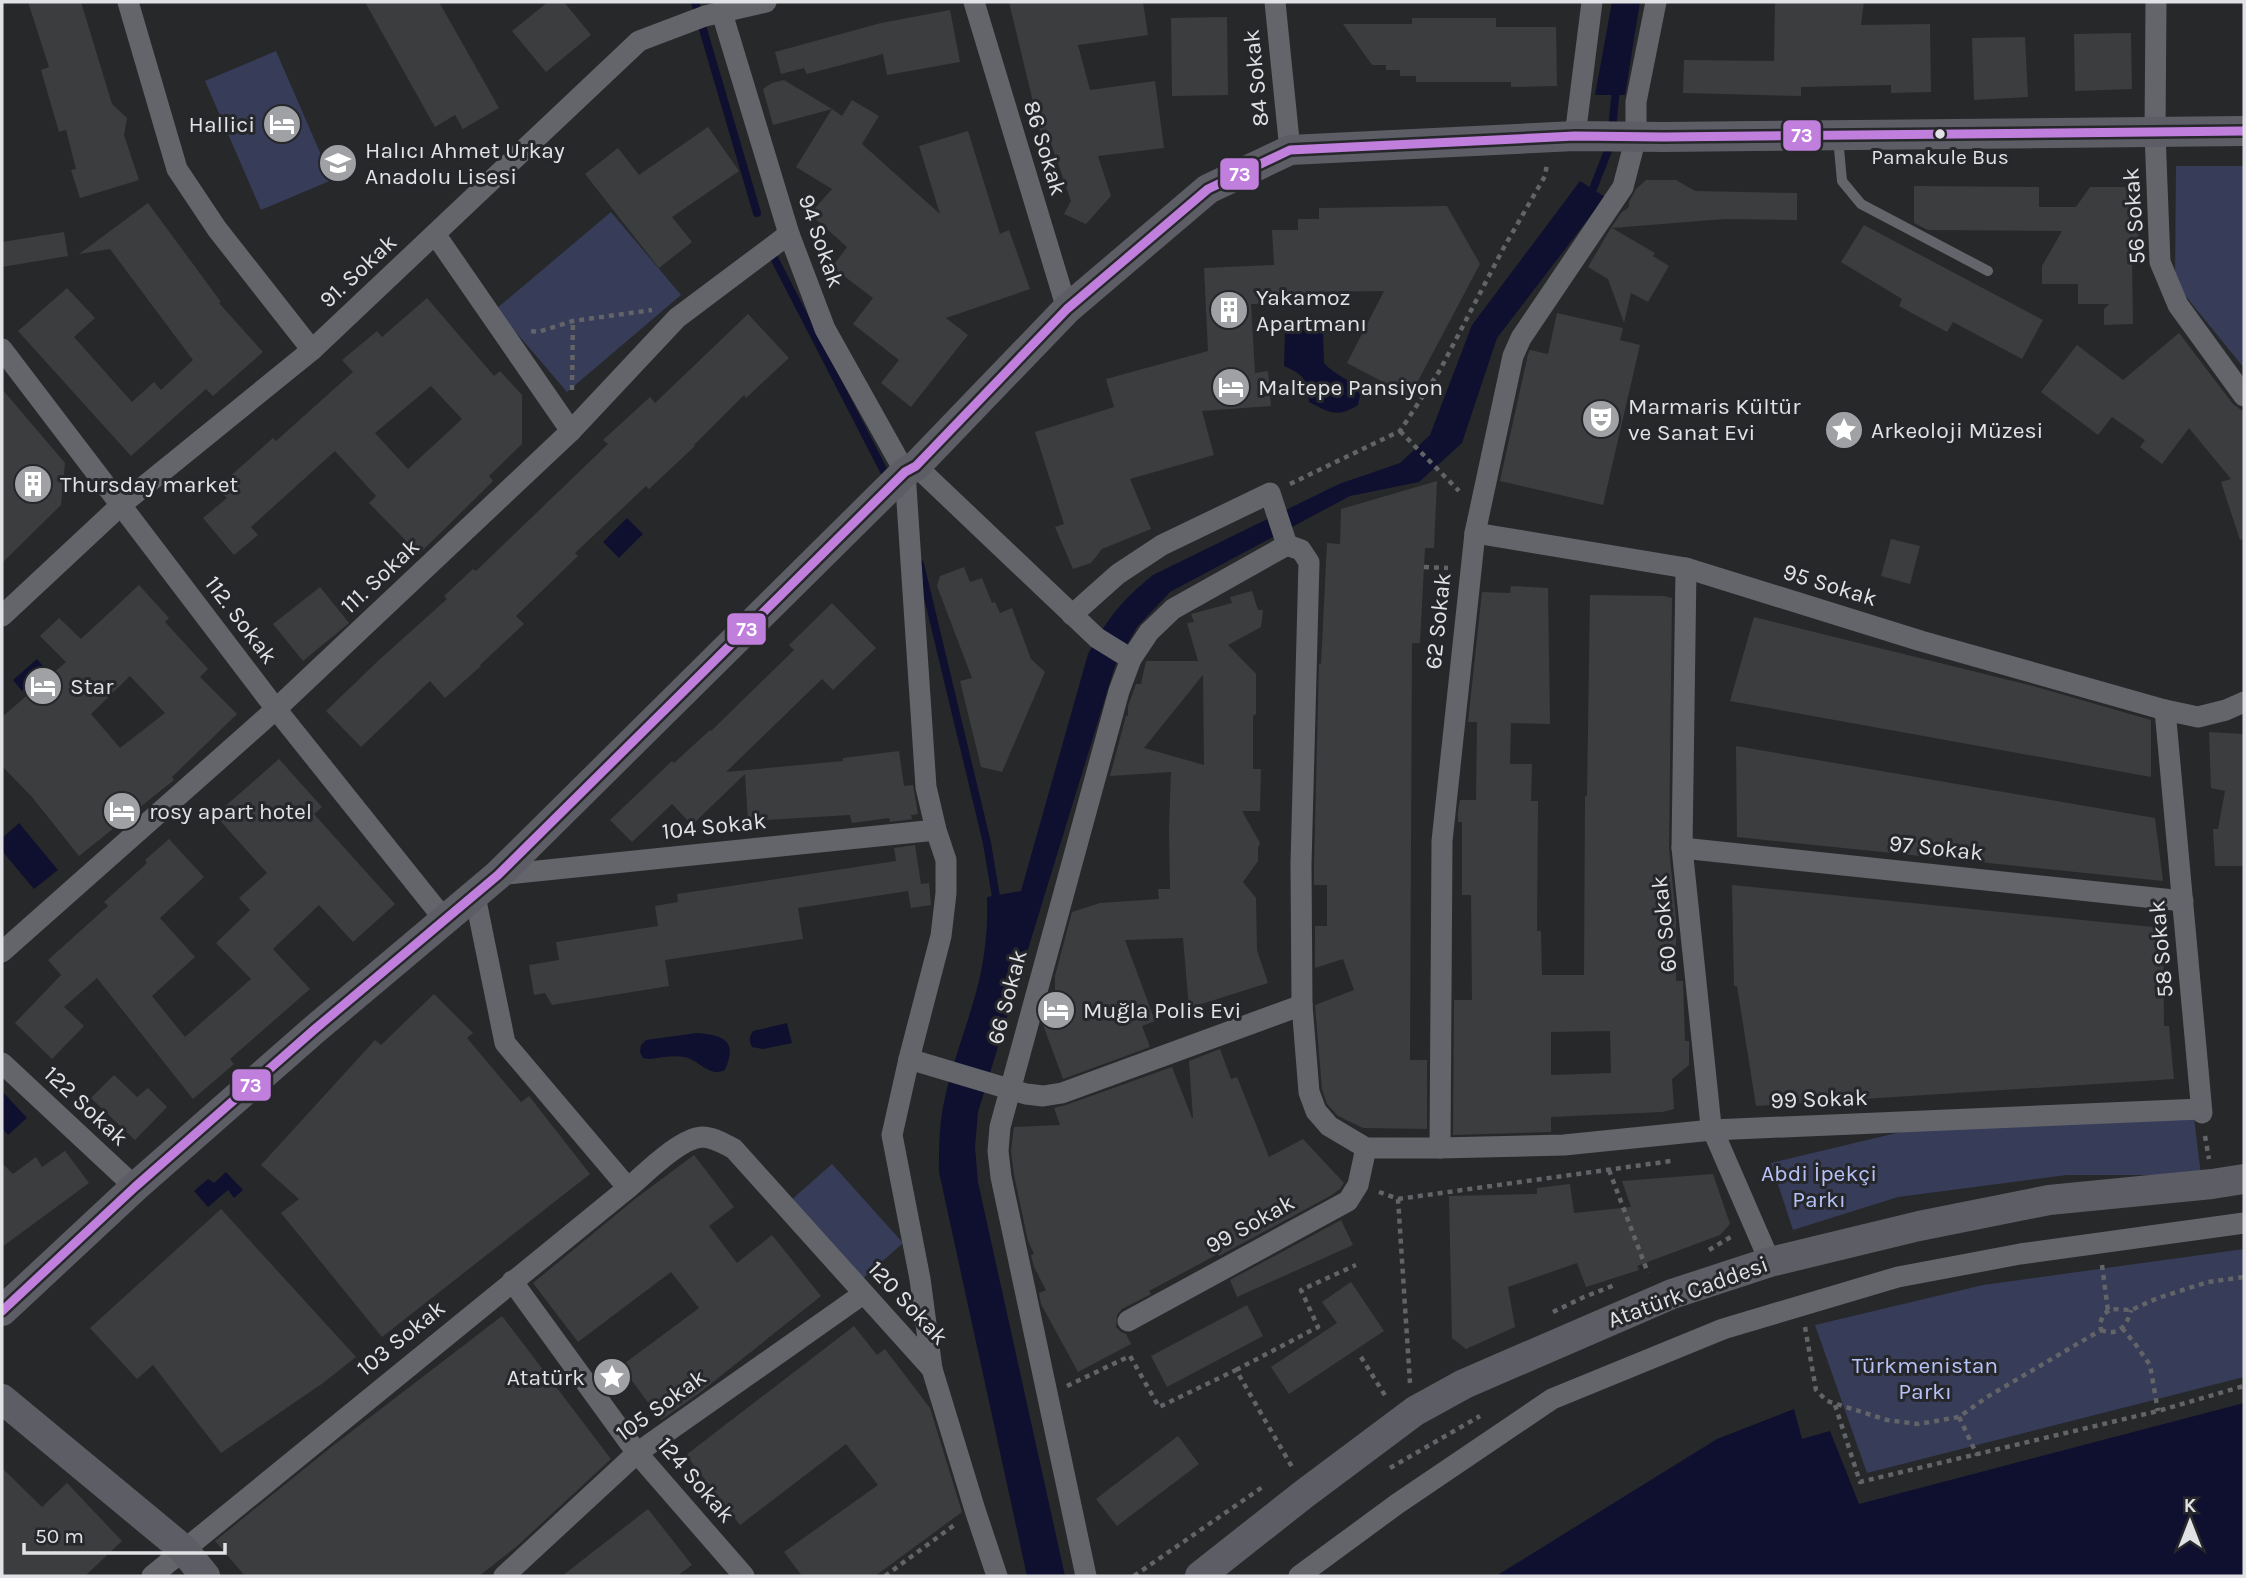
<svg xmlns="http://www.w3.org/2000/svg" width="2246" height="1578" viewBox="0 0 2246 1578" font-family="Karla,sans-serif">
<style>
.green{fill:#373c59}
.water{fill:#0f102f}
.lines{fill:none;stroke-linecap:round;stroke-linejoin:round}
.stream{stroke:#0f102f;stroke-width:8}
.building{fill:#3c3d3e;fill-rule:evenodd}
.path{stroke:#636467;stroke-width:4.5;stroke-dasharray:5 5;stroke-linecap:butt}
.lane{stroke:#63656b;stroke-width:10}
.street{stroke:#63656b;stroke-width:21}
.secondary{stroke:#5d5e65;stroke-width:30}
.bus-1-casing{stroke:#26272b;stroke-width:14}
.bus-1{stroke:#c07fdc;stroke-width:9}
.bus-dot{fill:#e1e2e5;stroke:#26272b;stroke-width:2.5}
.labels{text-anchor:middle;dominant-baseline:central;stroke-width:6;stroke-linejoin:round;paint-order:stroke}
.bus-label{font-size:21px;fill:#e1e2e5;stroke:#26272b}
.street-label{font-size:23px;fill:#e1e2e5;stroke:#26272b}
.poi-label{font-size:23px;fill:#e1e2e5;stroke:#26272b;text-anchor:start}
.park-label{font-size:23px;fill:#b7c2f8;stroke:#26272b}
.line-badge{stroke:#26272b;stroke-width:2.5}
.badge-label{font-size:19px;text-anchor:middle;font-weight:bold;fill:#fff}
</style>
<rect width="100%" height="100%" fill="#27282a"/>
<!-- green -->
<g class="green">
<path d="M276 51 332 180 261 210 205 81Z"/>
<path d="M2176 166H2244V368L2175 283Z"/>
<path d="M611 212 681 295 567 392 496 309Z"/>
<path d="M2194 1117 2201 1175H2067L1898 1197 1793 1230 1771 1163 1909 1130Z"/>
<path d="M832 1164 903 1243 860 1281 789 1202Z"/>
<path d="M2244 1249V1377L1867 1473 1815 1325 1983 1285Z"/>
</g>
<!-- water -->
<g class="water">
<path d="M1612 2H1640L1625 95H1595Z"/>
<path d="M1580 181 1605 197 1497 338 1462 443 1419 482 1350 496 1170 592 1137 627 1115 666 978 1112 975 1147 978 1182 1065 1576H1027L939 1172C939 1148 939 1125 944 1102 953 1058 972 1015 981 972 986 947 988 922 987 897L1021 891 1088 654C1108 618 1121 601 1153 575L1339 484 1400 463 1430 435 1472 325Z"/>
<path d="M1297 322 1316 325 1323 333 1324 363C1335 375 1349 379 1361 391L1358 405C1337 418 1330 413 1309 402 1307 380 1305 375 1284 366L1285 330Z"/>
<path d="M627 518 643 534 619 558 603 542Z"/>
<path d="M37 659 47 671 22 691 13 680Z"/>
<path d="M19 823 58 870 34 889 2 851V838Z"/>
<path d="M787 1023 792 1043 763 1049 752 1047C749 1041 749 1037 753 1031Z"/>
<path d="M697 1033C724 1035 738 1041 725 1070 709 1078 700 1060 684 1057 673 1055 660 1058 649 1059L643 1058 640 1052 641 1045 646 1040Z"/>
<path d="M2 1091 27 1118 8 1135 2 1128Z"/>
<path d="M226 1172 243 1190 234 1198 228 1190 208 1207 194 1191 208 1179 214 1183Z"/>
<path d="M2244 1403V1576H1496L1717 1439 1794 1409 1802 1439 1830 1431 1859 1504Z"/>
</g>
<g class="lines">
<!-- stream -->
<g class="stream">
<path d="M695 2 757 213"/>
<path d="M1612 130 1616 88"/>
<path d="M1589 195 1593 189 1611 143"/>
<path d="M770 250 889 481"/>
<path d="M920 564 987 843 997 903"/>
</g>
</g>
<!-- building -->
<g class="building">
<path d="M28 2H81L112 104 127 118 124 135 139 180 80 198 71 170 76 169 66 130 59 132 41 70 49 67Z"/>
<path d="M365 2H439L499 108 463 129 455 115 435 127Z"/>
<path d="M548 2H564L591 35 546 72 512 31Z"/>
<path d="M1009 2H1143L1148 35 1078 45 1090 90 1155 81 1164 148 1098 156 1111 196 1086 224 1064 214 1071 201 1046 129 1040 131Z"/>
<path d="M1775 2H1864L1861 25 1930 24 1931 92 1891 93V85L1801 87V96L1683 93 1684 60 1774 61Z"/>
<path d="M950 10 960 62 887 75 883 54 807 74 804 68 781 74 775 52 881 23Z"/>
<path d="M1227 17 1228 95 1172 96 1171 18Z"/>
<path d="M1412 18H1496V27H1556L1557 86 1511 87V82H1416V76H1400V70H1386V65H1372L1343 24H1412Z"/>
<path d="M2131 33 2132 89 2075 91 2074 34Z"/>
<path d="M2025 37 2028 97 1974 100 1972 38Z"/>
<path d="M784 80 832 109 773 125 763 89 772 83Z"/>
<path d="M852 100 879 116 862 144 940 214 919 146 968 131 1000 234 1009 230 1030 289 946 318 968 335 911 407 881 383 899 360 853 324 873 298 832 267 847 247 810 214 832 189 796 167 832 109 842 116Z"/>
<path d="M708 127 739 171 672 217 692 242 659 268 585 174 618 148 639 175Z"/>
<path d="M1646 180H1676L1695 191 1797 193V220L1725 219 1612 228 1655 253 1653 256 1669 266 1648 302 1631 293 1624 323 1608 279 1588 267 1609 231 1621 213 1629 207V202L1636 189Z"/>
<path d="M1914 186 2039 187V207H2076L2090 187H2138L2139 258H2132L2133 324 2104 325V309L2109 304H2078V284H2042V266L2062 231 1928 230 1914 223Z"/>
<path d="M148 203 221 302 219 303 263 352 213 396 206 389 131 456 18 331 67 288 95 318 74 337 132 402 154 382 161 390 193 360 110 249 79 254Z"/>
<path d="M1447 206 1480 264 1410 396 1347 363 1384 291 1313 292V302L1251 304 1255 373 1268 371 1271 406 1202 411 1214 455 1130 479 1151 529 1102 549 1091 563 1073 569 1055 527 1064 524 1035 432 1114 407 1106 379 1208 351 1204 268 1274 265 1272 230H1298V219H1319V208Z"/>
<path d="M1864 225 2043 320 2022 359 1953 322 1947 332 1899 306 1902 299 1841 262Z"/>
<path d="M64 232 68 256 2 267V242Z"/>
<path d="M427 298 494 376 500 371 522 395V444L489 476 493 481 419 554 369 503 376 496 335 451 251 527 258 535 234 555 203 518 227 498 217 488 273 438 276 441 353 372 342 360 377 331 382 337ZM431 386 462 419 408 469 375 433Z"/>
<path d="M1557 313 1623 328 1620 340 1640 345 1603 505 1500 481 1528 354 1530 350 1548 354Z"/>
<path d="M748 314 789 358 746 398 744 395 694 445 695 446 649 489 646 486 575 553 578 556 516 616 524 624 480 665 481 666 445 698 430 681 361 747 326 711 379 660 447 599 444 596 473 569 476 571 608 444 603 440 650 397 655 403Z"/>
<path d="M2179 333 2233 404 2244 412V539L2240 540 2221 482 2231 479 2189 428 2162 464 2140 447 2145 440 2112 417 2098 435 2041 392 2077 345 2123 380Z"/>
<path d="M2 389 65 463 61 505 2 563Z"/>
<path d="M1437 481 1434 548H1425L1420 643H1412L1410 1060H1427V1129L1363 1128 1338 1116 1327 1104 1322 1089 1315 1005 1354 990 1343 959 1315 968V926H1327V885H1314V864L1319 664H1321L1327 543 1340 544 1341 509Z"/>
<path d="M1891 539 1920 546 1910 584 1881 576Z"/>
<path d="M964 567 970 582 982 578 992 603 995 602 1000 613 1012 608 1031 659 1045 672 1002 772 981 767 960 681 972 678 937 586 940 576Z"/>
<path d="M139 585 169 618 165 622 208 669 200 677 237 714 172 777 174 780 79 856 32 797 2 766V717L66 662 40 636 59 618 81 639ZM130 676 165 713 120 748 91 714Z"/>
<path d="M1511 586 1548 588 1550 724 1511 723 1510 764H1532L1531 801H1538L1537 931H1541L1542 975H1584L1585 796H1587L1590 595 1664 596 1672 598 1669 848 1676 918V981H1683L1685 1041H1689V1065L1672 1079 1674 1109 1662 1112 1551 1117V1132L1453 1135 1454 1000H1472L1471 895H1462V822H1458V811L1460 800H1476L1477 722H1468L1482 592 1510 593ZM1610 1031 1611 1073 1551 1075V1032Z"/>
<path d="M320 587 349 623 303 661 273 624Z"/>
<path d="M1252 591 1258 610H1263L1261 627 1228 645 1256 674V714L1253 716V769H1261L1260 811H1242L1260 843 1258 848V861L1243 882 1256 898 1257 950 1268 983 1189 1008 1183 938 1125 940 1155 1021 1142 1026 1150 1047 1063 1079 1042 1022 1046 1008 1055 1005V976L1072 912 1100 903 1159 899 1158 889H1170L1169 828 1171 772 1110 776 1126 716H1128V706L1136 684H1141L1146 661H1198L1187 623 1194 622 1191 614 1232 603 1230 597ZM1203 675 1204 765 1144 748 1202 676Z"/>
<path d="M832 603 876 648 833 690 822 679 726 772 843 761V758L899 751 904 786 913 785 918 814 911 815 912 819 890 822 889 818 852 823 850 815 748 821 745 774 692 825 672 804 632 842 610 820 672 761 674 763 710 730 711 731 794 650 789 645Z"/>
<path d="M1754 617 2029 685 2151 720V777L1730 701Z"/>
<path d="M2209 732 2244 734V866H2215L2213 829H2218L2225 791 2211 788Z"/>
<path d="M1736 746 2155 818 2163 881 1737 837Z"/>
<path d="M279 759 322 807 314 814 395 904 353 942 319 905 273 949 310 989 230 1059 234 1064 193 1099 97 978 64 1007 84 1026 52 1059 15 1023 61 975 48 960 108 906 104 902 147 863 145 860 169 839 204 877 160 918 195 957 152 996 185 1037 251 979 216 943 250 910 239 898 267 873 215 815Z"/>
<path d="M915 845 921 884 929 883 931 905 911 908 908 891 798 908 803 939 665 960 669 986 552 1005 545 993 534 995 529 965 559 960 556 942 658 926 655 906 678 902 677 894 896 861 894 848Z"/>
<path d="M1732 885 2163 928 2164 1026H2169L2174 1079 1756 1106 1737 986H1734Z"/>
<path d="M434 994 473 1033 467 1038 521 1102 529 1096 590 1174 382 1337 281 1213 299 1199 261 1165 375 1040 381 1045Z"/>
<path d="M1220 1049 1231 1079 1237 1077 1269 1157 1303 1139 1344 1183 1340 1189 1330 1196 1219 1256 1218 1254 1149 1291 1151 1294 1122 1309 1117 1315 1116 1327 1121 1332 1126 1334 1131 1344 1078 1372 1041 1304 1039 1293 1046 1290 1034 1267 1031 1255 1034 1254 1028 1241 1014 1175 1011 1151 1014 1127 1060 1125 1054 1108 1066 1105 1172 1067 1192 1118H1193L1189 1061Z"/>
<path d="M114 1075 137 1097 148 1088 167 1107 135 1140 91 1098Z"/>
<path d="M65 1151 89 1183 2 1247V1163L13 1174 36 1157 42 1167Z"/>
<path d="M694 1155 734 1207 709 1226 737 1263 772 1235 821 1296 698 1394 661 1420 621 1366 699 1308 671 1272 578 1342 533 1283 635 1199Z"/>
<path d="M1713 1174 1730 1224 1720 1235 1637 1266 1639 1270 1586 1287 1577 1263 1508 1287 1515 1327 1466 1349 1452 1338 1449 1196 1537 1194V1188L1570 1184 1574 1213 1631 1207 1622 1181Z"/>
<path d="M221 1209 356 1357 323 1383 221 1453 153 1365 137 1379 90 1328Z"/>
<path d="M1341 1220 1353 1245 1237 1297 1230 1280Z"/>
<path d="M1351 1282 1384 1331 1289 1394 1271 1367 1337 1323 1322 1302Z"/>
<path d="M1247 1305 1263 1336 1167 1387 1151 1356Z"/>
<path d="M502 1316 611 1459 516 1547 479 1576H245L215 1541 330 1448Z"/>
<path d="M854 1326 877 1355 885 1349 930 1408 962 1512 875 1576H802L784 1552 878 1485 846 1444 740 1525 686 1455Z"/>
<path d="M1178 1436 1199 1464 1117 1526 1096 1499Z"/>
<path d="M2 1468 42 1507 67 1483 122 1541 85 1576H2Z"/>
<path d="M648 1509 692 1565 677 1576H562Z"/>
</g>
<g class="lines">
<!-- path -->
<g class="path">
<path d="M531 331 538 332 573 321 652 310"/>
<path d="M572 390 573 321"/>
<path d="M1400 431 1459 491"/>
<path d="M1290 484 1400 431 1440 370 1503 249 1545 176 1547 164"/>
<path d="M1424 567 1448 568"/>
<path d="M2205 1136 2209 1159"/>
<path d="M1609 1170 1648 1273"/>
<path d="M1379 1192 1398 1199 1410 1383"/>
<path d="M1398 1199 1671 1161"/>
<path d="M1709 1250 1734 1235"/>
<path d="M2102 1265 2108 1311"/>
<path d="M1553 1312 1584 1297 1615 1285"/>
<path d="M1805 1327 1816 1390 1827 1401 1887 1420 1918 1424 1959 1417 1987 1397 2101 1330 2100 1323 2104 1314 2111 1309 2131 1310 2158 1298 2208 1282 2244 1277"/>
<path d="M2122 1328 2136 1345 2150 1365 2158 1411"/>
<path d="M2101 1330C2118 1337 2127 1326 2131 1310"/>
<path d="M1361 1357 1386 1397"/>
<path d="M1236 1370 1318 1327 1301 1290 1356 1265"/>
<path d="M1067 1386 1130 1356 1159 1407 1236 1370 1292 1467"/>
<path d="M1835 1405 1860 1482 2158 1411 2244 1386"/>
<path d="M1959 1417 1977 1455"/>
<path d="M1390 1468 1480 1416"/>
<path d="M885 1576 957 1523"/>
<path d="M1134 1576 1264 1486"/>
</g>
<!-- lane -->
<path class="lane" d="M1838 138 1842 181 1861 204 1988 271"/>
<!-- street -->
<g class="street">
<path d="M128 2 177 169 217 229 312 350"/>
<path d="M974 2 1067 309"/>
<path d="M1275 2 1290 150"/>
<path d="M2156 2 2155 133 2160 262 2178 305 2244 396"/>
<path d="M722 13 789 234 825 329 905 472 926 787 936 830 946 860V893L941 936 909 1059 892 1135 920 1279 932 1369"/>
<path d="M1575 136 1592 2"/>
<path d="M435 234 571 431"/>
<path d="M2 349 276 709 444 919"/>
<path d="M916 466 1097 638 1131 659"/>
<path d="M1475 533 1686 568 1921 641 2165 710 2198 717 2226 710 2244 702"/>
<path d="M1686 568 1682 848 1711 1126 1770 1262"/>
<path d="M1072 615 1118 574 1162 545 1270 493 1287 545"/>
<path d="M2 616 121 505 312 350 639 41 705 16 766 2"/>
<path d="M2165 710 2202 1113"/>
<path d="M1682 848 2183 901"/>
<path d="M498 875 936 830"/>
<path d="M475 896 505 1043 628 1188"/>
<path d="M2 952 276 709 571 431 677 318 789 234"/>
<path d="M909 1059 1026 1094 1043 1096 1062 1093 1302 1005"/>
<path d="M2 1063 135 1187"/>
<path d="M1440 1148 1442 841 1475 533 1513 356 1521 338 1623 187 1636 137V102L1656 2"/>
<path d="M512 1281 637 1453 744 1576"/>
<path d="M1128 1321 1348 1201 1358 1185 1366 1148"/>
<path d="M152 1576 628 1188C645 1174 680 1138 702 1137 714 1137 724 1144 734 1149L932 1369 975 1510 997 1576"/>
<path d="M504 1576 637 1453 863 1294"/>
<path d="M1086 1576 1001 1177 998 1151 1000 1127 1119 691 1131 659 1149 632 1173 609 1287 545 1301 550 1309 562 1301 864 1302 1005 1309 1092 1316 1111 1329 1126 1366 1148H1440L1564 1145 1712 1130 2201 1109"/>
<path d="M1299 1576 1397 1504 1552 1399 1723 1329 1898 1277 2020 1254 2244 1223"/>
</g>
<!-- secondary -->
<g class="secondary">
<path d="M2 1311 135 1187 315 1029 498 875 905 472 916 466 1067 309 1208 189 1290 150 1575 136 1664 137 2244 131"/>
<path d="M2 1399 183 1549 205 1576"/>
<path d="M1200 1576 1304 1494 1415 1411 1464 1384 1672 1294 1770 1262 1919 1226 2049 1200 2212 1184 2244 1179"/>
</g>
<defs>
<path id="bus-1" d="M2 1311 135 1187 315 1029 498 875 905 472 916 466 1067 309 1208 189 1290 150 1575 136 1664 137 2244 131"/>
</defs>
<!-- bus-1 casing -->
<use href="#bus-1" class="bus-1-casing"/>
<!-- bus-1 -->
<use href="#bus-1" class="bus-1"/>
</g>
<!-- icons -->
<defs>
<symbol id="hotel-disc" viewBox="-11 -11 22 22"><circle r="9.5" fill="#a0a1a4" stroke="#26272b"/><path d="M-6-4.5h1.5V1H6V5H4.5V3h-9V5H-6ZM-4 0a1.8 1.8 0 1 1 3.6 0ZM.5 0V-2.5h3Q6-2.5 6 0Z" fill="#fff"/></symbol>
<symbol id="school-disc" viewBox="-11 -11 22 22"><circle r="9.5" fill="#a0a1a4" stroke="#26272b"/><path d="M0-5L7-2L0 1L-7-2ZM-4 1L0 2.5L4 1V4Q0 6-4 4Z" fill="#fff"/></symbol>
<symbol id="building-disc" viewBox="-11 -11 22 22"><circle r="9.5" fill="#a0a1a4" stroke="#26272b"/><path d="M-4-6H4V6H1V3H-1V6H-4ZM-2.5-4.3h1.7v1.8h-1.7ZM.8-4.3h1.7v1.8H.8ZM-2.5-1h1.7V.8h-1.7ZM.8-1h1.7V.8H.8Z" fill="#fff"/></symbol>
<symbol id="theatre-disc" viewBox="-11 -11 22 22"><circle r="9.5" fill="#a0a1a4" stroke="#26272b"/><path d="M-5-5.5Q0-4 5-5.5V0Q5 5 0 6Q-5 5-5 0ZM-3.3-2.5H-1v1.5H-3.3ZM1-2.5H3.3v1.5H1ZM-2.8 1Q0 5.5 2.8 1Z" fill="#fff"/></symbol>
<symbol id="sight-disc" viewBox="-11 -11 22 22"><circle r="9.5" fill="#a0a1a4" stroke="#26272b"/><path d="M0-6L1.8-2.2L6-1.7L2.9 1.2L3.7 5.4L0 3.3L-3.7 5.4L-2.9 1.2L-6-1.7L-1.8-2.2Z" fill="#fff"/></symbol>
</defs>
<g fill-rule="evenodd">
<use href="#hotel-disc" x="260" y="102" width="44" height="44"/>
<use href="#school-disc" x="316" y="141" width="44" height="44"/>
<use href="#building-disc" x="1207" y="288" width="44" height="44"/>
<use href="#hotel-disc" x="1209" y="365" width="44" height="44"/>
<use href="#theatre-disc" x="1579" y="397" width="44" height="44"/>
<use href="#sight-disc" x="1822" y="408" width="44" height="44"/>
<use href="#building-disc" x="11" y="462" width="44" height="44"/>
<use href="#hotel-disc" x="21" y="664" width="44" height="44"/>
<use href="#hotel-disc" x="100" y="789" width="44" height="44"/>
<use href="#hotel-disc" x="1034" y="988" width="44" height="44"/>
<use href="#sight-disc" x="590" y="1355" width="44" height="44"/>
</g>
<!-- markers -->
<circle class="bus-dot" cx="1940" cy="134" r="6"/>
<g class="labels">
<!-- bus labels -->
<g class="bus-label">
<text x="1940" y="157">Pamakule Bus</text>
</g>
<!-- street labels -->
<g class="street-label">
<text transform="translate(1256 78) rotate(-96)">84 Sokak</text>
<text transform="translate(1045 148) rotate(73)">86 Sokak</text>
<text transform="translate(2134 216) rotate(-94)">56 Sokak</text>
<text transform="translate(821 241) rotate(71)">94 Sokak</text>
<text transform="translate(358 271) rotate(-43)">91. Sokak</text>
<text transform="translate(380 576) rotate(-43)">111. Sokak</text>
<text transform="translate(1830 585) rotate(17)">95 Sokak</text>
<text transform="translate(241 620) rotate(53)">112. Sokak</text>
<text transform="translate(1438 621) rotate(-84)">62 Sokak</text>
<text transform="translate(714 826) rotate(-6)">104 Sokak</text>
<text transform="translate(1936 848) rotate(6)">97 Sokak</text>
<text transform="translate(1664 924) rotate(-96)">60 Sokak</text>
<text transform="translate(2161 949) rotate(-95)">58 Sokak</text>
<text transform="translate(1007 997) rotate(-75)">66 Sokak</text>
<text transform="translate(1819 1099) rotate(-2)">99 Sokak</text>
<text transform="translate(86 1106) rotate(43)">122 Sokak</text>
<text transform="translate(1250 1224) rotate(-29)">99 Sokak</text>
<text transform="translate(1688 1292) rotate(-20)">Atatürk Caddesi</text>
<text transform="translate(908 1303) rotate(47)">120 Sokak</text>
<text transform="translate(401 1338) rotate(-39)">103 Sokak</text>
<text transform="translate(661 1405) rotate(-36)">105 Sokak</text>
<text transform="translate(696 1480) rotate(49)">124 Sokak</text>
</g>
<!-- poi labels -->
<g class="poi-label">
<text x="255" y="124" text-anchor="end">Hallici</text>
<text x="365" y="150">Halıcı Ahmet Urkay<tspan x="365" dy="26">Anadolu Lisesi</tspan></text>
<text x="1256" y="297">Yakamoz<tspan x="1256" dy="26">Apartmanı</tspan></text>
<text x="1258" y="387">Maltepe Pansiyon</text>
<text x="1628" y="406">Marmaris Kültür<tspan x="1628" dy="26">ve Sanat Evi</tspan></text>
<text x="1871" y="430">Arkeoloji Müzesi</text>
<text x="60" y="484">Thursday market</text>
<text x="70" y="686">Star</text>
<text x="149" y="811">rosy apart hotel</text>
<text x="1083" y="1010">Muğla Polis Evi</text>
<text x="585" y="1377" text-anchor="end">Atatürk</text>
</g>
<!-- park labels -->
<g class="park-label">
<text x="1819" y="1173">Abdi İpekçi<tspan x="1819" dy="26">Parkı</tspan></text>
<text x="1925" y="1365">Türkmenistan<tspan x="1925" dy="26">Parkı</tspan></text>
</g>
</g>
<g class="line-badge">
<rect x="1782" y="119" width="40" height="33" rx="7" fill="#c07fdc"/>
<rect x="1219" y="157" width="41" height="34" rx="7" fill="#c07fdc"/>
<rect x="726" y="612" width="41" height="34" rx="7" fill="#c07fdc"/>
<rect x="231" y="1068" width="41" height="34" rx="7" fill="#c07fdc"/>
</g>
<g class="badge-label">
<text x="1802" y="142">73</text>
<text x="1240" y="181">73</text>
<text x="747" y="636">73</text>
<text x="251" y="1092">73</text>
</g>
<!-- border -->
<rect width="2246" height="1578" fill="none" stroke="#e1e2e5" stroke-width="7"/>
<!-- north arrow -->
<g transform="translate(2190 1522)" stroke="#26272b" stroke-width="5" paint-order="stroke">
<path d="M0-5L12 26L0 18L-12 26Z" fill="#e1e2e5"/>
<text y="-10" font-size="19" font-weight="bold" text-anchor="middle" fill="#e1e2e5">K</text>
</g>
<!-- scale -->
<path d="M24 1543v10h201v-10" fill="none" stroke="#e1e2e5" stroke-width="3.5"/>
<text x="35" y="1543" font-size="21" fill="#e1e2e5" stroke="#26272b" stroke-width="5" paint-order="stroke">50 m</text>
</svg>
